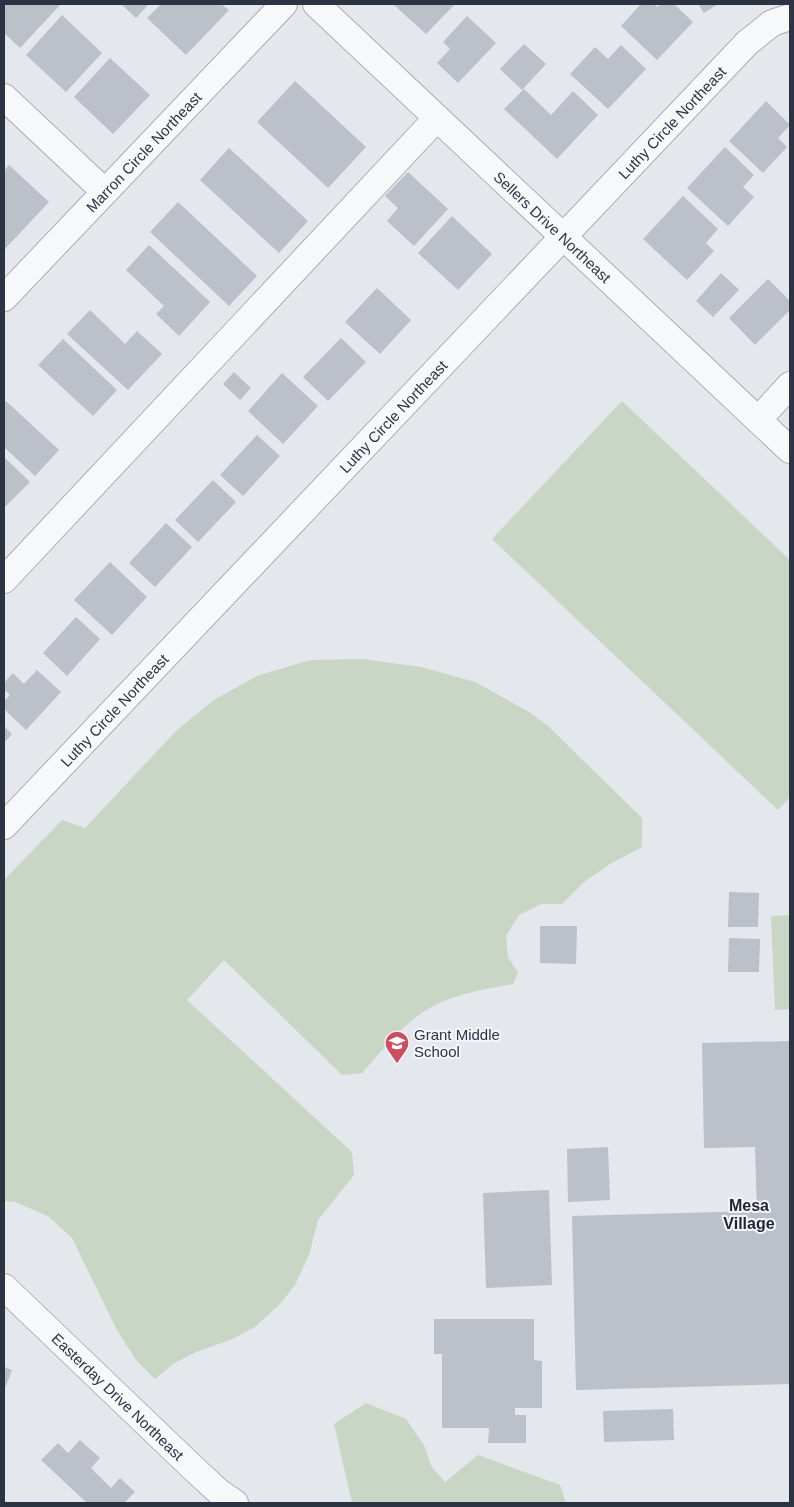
<svg xmlns="http://www.w3.org/2000/svg" width="794" height="1507" viewBox="0 0 794 1507" font-family="Helvetica,sans-serif">
<style>
.green{fill:#c9d5c5}
.building{fill:#bbc0c9}
.lines{fill:none;stroke-linecap:round;stroke-linejoin:round}
.minor-casing{stroke:#a9aeb6;stroke-width:28}
.minor{stroke:#f7f8fa;stroke-width:26}
.labels{text-anchor:middle;dominant-baseline:central;stroke-width:4;stroke-linejoin:round;paint-order:stroke}
.street-label{font-size:15px;fill:#2c3444;stroke:#f4f6f9}
.poi-label{font-size:15px;fill:#2c3444;stroke:#f4f6f9;text-anchor:start}
.neighbourhood-label{font-size:16px;font-weight:bold;fill:#1e2535;stroke:#f4f6f9}
</style>
<rect width="100%" height="100%" fill="#e4e7eb"/>
<!-- green -->
<g class="green">
<path d="M622 401 790 560V797L778 810 492 539Z"/>
<path d="M362 659 421 667 475 682 529 712 547 725 642 818V847L610 864 584 882 562 904H541L519 915 506 936 508 957 518 973 513 984C481 990 446 995 419 1015 397 1031 380 1053 362 1073L342 1075 224 960 187 1000 352 1152 354 1175 318 1220 309 1255 295 1285 281 1303 255 1327 230 1340 196 1352 173 1364 155 1379 136 1360 117 1330 72 1238 48 1216 15 1202 4 1201V880L62 820 85 828 177 730 214 700 257 676 310 660Z"/>
<path d="M790 915V1009L775 1010 771 916Z"/>
<path d="M366 1403 406 1419 424 1445 431 1466 445 1482 478 1455 560 1485 566 1503H352L334 1424Z"/>
</g>
<!-- building -->
<g class="building">
<path d="M4 4H61L20 48 4 33Z"/>
<path d="M121 4H149L136 18Z"/>
<path d="M161 4H221L229 10 186 55 147 18Z"/>
<path d="M393 4H455L426 34Z"/>
<path d="M641 4H654L657 7 660 4H674L693 22 657 60 621 26Z"/>
<path d="M698 4H718L704 13Z"/>
<path d="M62 15 102 53 66 92 26 55Z"/>
<path d="M467 16 496 43 458 83 437 63 450 49 443 42Z"/>
<path d="M524 44 546 64 522 90 500 69Z"/>
<path d="M621 45 646 69 608 109 570 74 595 47 608 59Z"/>
<path d="M110 58 150 95 113 134 74 97Z"/>
<path d="M295 81 366 147 328 188 257 122Z"/>
<path d="M524 89 551 115 573 91 598 115 557 159 504 109Z"/>
<path d="M766 101 790 125 778 138 787 147 763 173 729 141Z"/>
<path d="M725 147 754 175 743 187 754 197 728 226 687 188Z"/>
<path d="M229 148 308 221 279 253 200 180Z"/>
<path d="M9 165 49 202 4 250V171Z"/>
<path d="M408 172 448 209 414 246 387 221 398 208 385 196Z"/>
<path d="M683 196 718 229 706 243 714 251 687 280 643 239Z"/>
<path d="M178 202 257 276 229 306 150 232Z"/>
<path d="M452 216 492 254 458 290 418 253Z"/>
<path d="M149 245 210 302 179 336 156 314 164 306 126 270Z"/>
<path d="M721 273 739 290 713 317 696 301Z"/>
<path d="M768 279 790 301V310L755 345 729 318Z"/>
<path d="M377 288 411 320 380 354 345 322Z"/>
<path d="M90 310 125 344 137 331 162 354 128 390 67 334Z"/>
<path d="M341 338 366 362 328 401 303 377Z"/>
<path d="M63 339 117 390 93 416 38 365Z"/>
<path d="M234 372 251 388 240 400 223 384Z"/>
<path d="M282 373 318 406 283 444 248 411Z"/>
<path d="M6 401 59 450 35 476 4 447V403Z"/>
<path d="M257 435 280 456 243 496 220 475Z"/>
<path d="M4 457 30 482 6 506 4 504Z"/>
<path d="M213 480 236 502 198 542 175 520Z"/>
<path d="M166 523 192 547 155 587 129 563Z"/>
<path d="M110 562 147 597 112 635 74 600Z"/>
<path d="M76 617 100 639 67 676 43 653Z"/>
<path d="M37 670 61 692 26 730 4 709V701L10 695 4 689V683L13 673 24 684Z"/>
<path d="M4 726 12 734 4 743Z"/>
<path d="M729 892 759 893 758 927H728Z"/>
<path d="M540 926H577L576 964 540 963Z"/>
<path d="M729 938 760 939 759 972H728Z"/>
<path d="M790 1041V1384L576 1390 572 1216 757 1211 755 1147 704 1148 702 1043Z"/>
<path d="M608 1147 610 1200 568 1202 567 1149Z"/>
<path d="M549 1190 552 1285 486 1288 483 1193Z"/>
<path d="M434 1319H534V1360L542 1361V1408H515V1415H526V1443H488L489 1428H442V1354H434Z"/>
<path d="M4 1367 12 1370 4 1391Z"/>
<path d="M673 1409 674 1440 604 1442 603 1411Z"/>
<path d="M80 1440 100 1458 91 1468 111 1488 120 1478 135 1492 124 1503H87L41 1460 58 1443 68 1453Z"/>
</g>
<g class="lines">
<defs>
<g id="minor">
<path id="s1" d="M316 4 790 450"/>
<path d="M4 97 105 192"/>
<path id="s2" d="M4 298 284 4"/>
<path d="M758 420 790 385"/>
<path d="M4 580 437 118"/>
<path id="s3" d="M4 826 747 43 772 23 790 17"/>
<path id="s4" d="M4 1287 193 1468 219 1492 235 1503"/>
</g>
</defs>
<!-- minor casing -->
<use href="#minor" class="minor-casing"/>
<!-- minor -->
<use href="#minor" class="minor"/>
</g>
<!-- icons -->
<defs>
<symbol id="school-pin" viewBox="-11 -11 22 30"><path d="M0 17L-7.5 6A9.5 9.5 0 1 1 7.5 6Z" fill="#cc4d60" stroke="#f4f6f9"/><path d="M0-5L7-2L0 1L-7-2ZM-4 1L0 2.5L4 1V4Q0 6-4 4Z" fill="#fff"/></symbol>
</defs>
<g fill-rule="evenodd">
<use href="#school-pin" x="383" y="1029" width="28" height="38"/>
</g>
<g class="labels">
<!-- street labels -->
<g class="street-label">
<text stroke="none"><textPath href="#s3" startOffset="970">Luthy Circle Northeast</textPath></text>
<text stroke="none"><textPath href="#s2" startOffset="202">Marron Circle Northeast</textPath></text>
<text stroke="none"><textPath href="#s1" startOffset="325">Sellers Drive Northeast</textPath></text>
<text stroke="none"><textPath href="#s3" startOffset="565">Luthy Circle Northeast</textPath></text>
<text stroke="none"><textPath href="#s3" startOffset="160">Luthy Circle Northeast</textPath></text>
<text stroke="none"><textPath href="#s4" startOffset="158">Easterday Drive Northeast</textPath></text>
</g>
<!-- poi labels -->
<g class="poi-label">
<text x="414" y="1034">Grant Middle<tspan x="414" dy="17">School</tspan></text>
</g>
<!-- neighbourhood labels -->
<g class="neighbourhood-label">
<text x="749" y="1205">Mesa<tspan x="749" dy="18">Village</tspan></text>
</g>
</g>
<!-- border -->
<rect width="794" height="1507" fill="none" stroke="#2c3444" stroke-width="10"/>
</svg>
